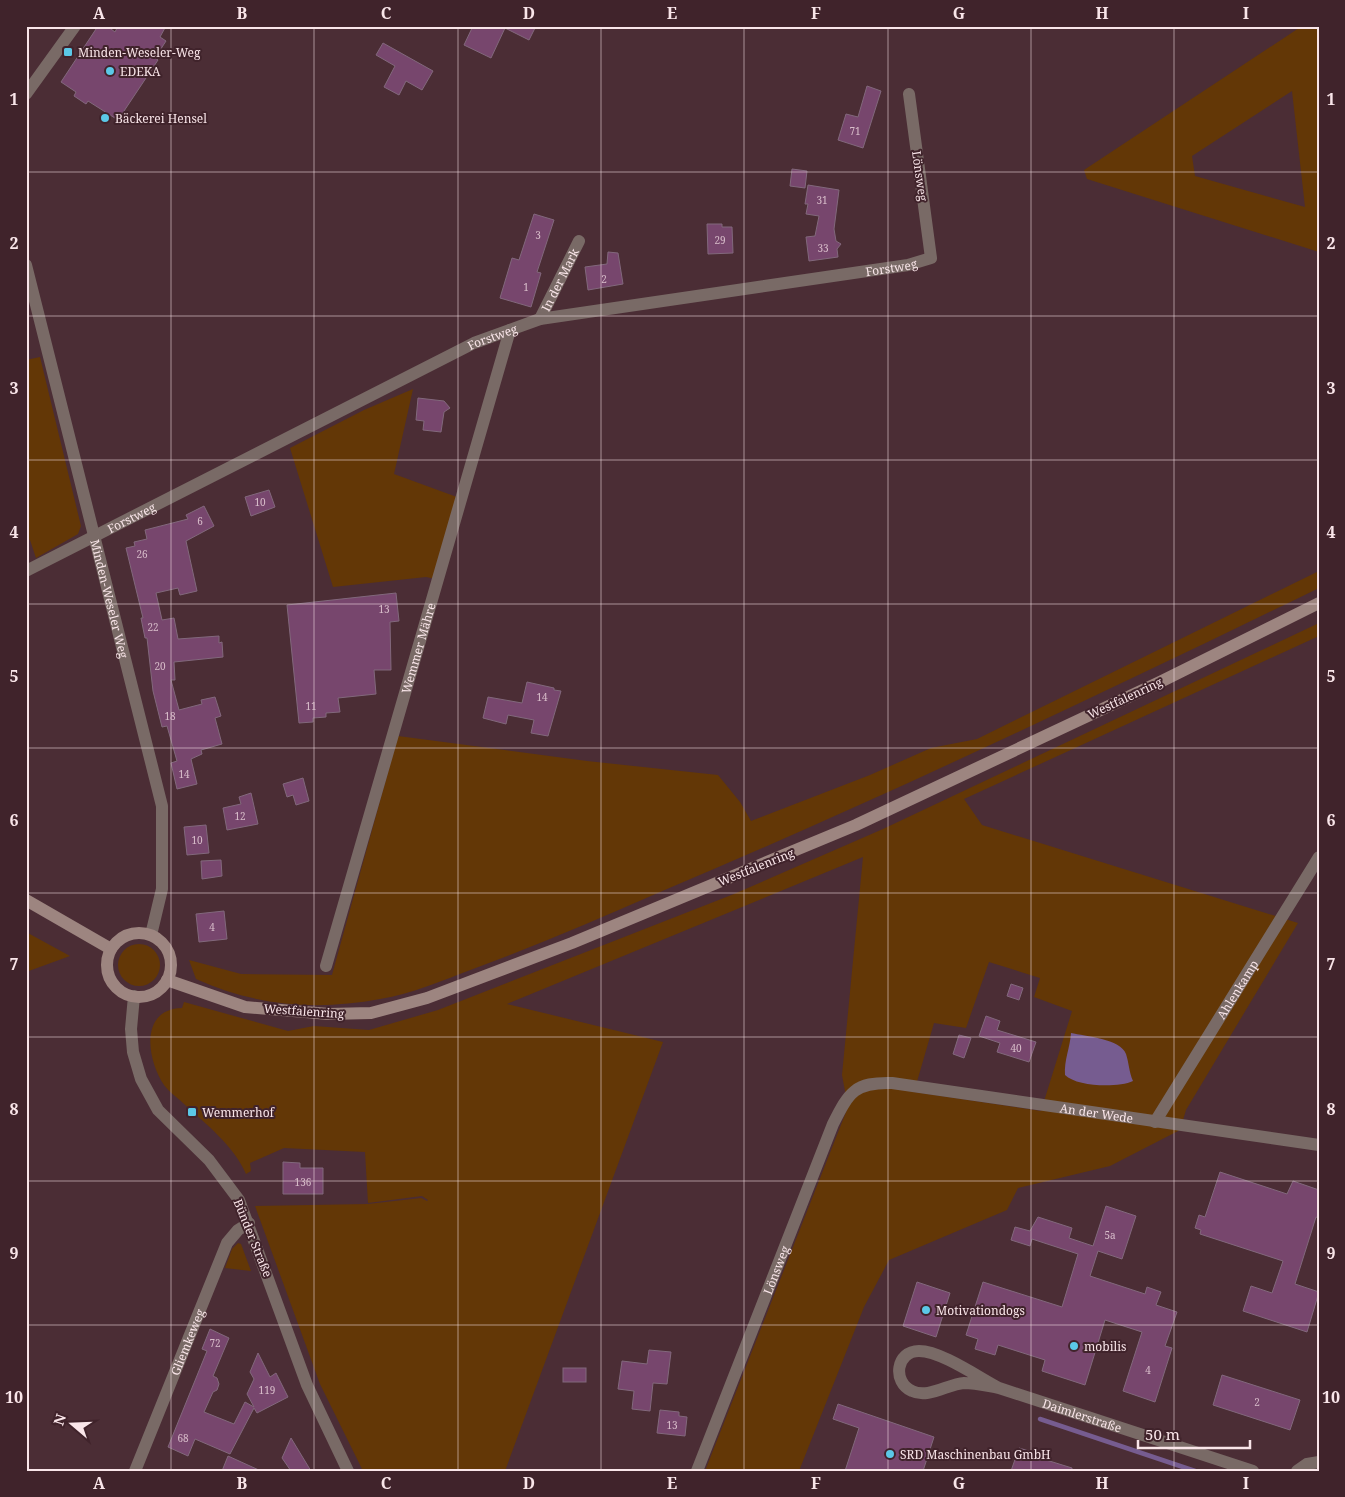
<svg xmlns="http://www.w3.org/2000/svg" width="1345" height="1497" viewBox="0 0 1345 1497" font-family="'Noto Serif',serif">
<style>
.green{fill:#633706;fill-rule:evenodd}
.water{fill:#765c90}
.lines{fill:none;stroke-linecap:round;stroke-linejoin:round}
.stream{stroke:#765c90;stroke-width:4.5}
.building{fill:#77466d;stroke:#82687c}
.minor{stroke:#796a66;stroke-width:12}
.tertiary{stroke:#796a66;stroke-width:12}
.secondary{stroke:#9d8580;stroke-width:12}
.grid{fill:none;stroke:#f9e5e9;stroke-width:1;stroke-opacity:0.55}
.poi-dot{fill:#5bc8e7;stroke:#40232b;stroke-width:2}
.labels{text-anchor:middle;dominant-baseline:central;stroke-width:4;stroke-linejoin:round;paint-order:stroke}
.number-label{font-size:10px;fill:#d8bdca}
.poi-label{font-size:12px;fill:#f9e5e9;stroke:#40232b;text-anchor:start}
.street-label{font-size:12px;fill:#f9e5e9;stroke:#40232b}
.neatline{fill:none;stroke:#f9e5e9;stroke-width:2}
.grid-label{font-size:16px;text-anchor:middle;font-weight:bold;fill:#f9e5e9}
</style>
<rect width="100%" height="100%" fill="#4b2d35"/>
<!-- green -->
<g class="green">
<path d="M1302 26H1319V252L1087 179 1084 170ZM1292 91 1305 207 1195 176 1192 156Z"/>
<path d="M40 357 81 526 78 534 36 558 30 540 26 538V360Z"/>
<path d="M413 389 394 474 465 500 441 580 426 577 333 587 290 448 364 410Z"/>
<path d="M1319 571V588C1101 694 883 798 660 892 598 919 536 946 473 969 443 980 412 994 380 999 316 1011 256 1006 196 979L189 960 241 974 332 975 398 736 587 761 718 775 740 802 751 821 870 775 931 748 977 739Z"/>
<path d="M1319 623V636L964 799 982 825 1298 923 1186 1110 1180 1130 1110 1166 1018 1188 1007 1210 889 1260 864 1307 799 1471H705L848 1107 842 1075 863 857 507 1004 663 1042 505 1471H363L320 1384 255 1206 368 1204 421 1198 427 1201 428 1200 422 1196 368 1203 365 1152 284 1148 250 1163 251 1171 246 1174C234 1146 206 1124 183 1103 177 1097 169 1092 164 1085 147 1060 139 1009 182 1008L184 1002 288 1031 314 1026 369 1030 438 1010 734 894 883 829ZM989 962 1040 978 1034 997 1072 1011 1041 1111 914 1092 934 1023 966 1028Z"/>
<path d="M26 932 70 956 26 972Z"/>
<circle cx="139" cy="965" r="21"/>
<path d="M238 1243 241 1244 251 1271 225 1268 232 1249Z"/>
</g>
<!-- water -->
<path class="water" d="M1071 1033C1085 1036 1121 1039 1126 1054 1129 1063 1129 1072 1133 1081 1118 1088 1077 1087 1065 1075 1064 1060 1070 1048 1071 1033Z"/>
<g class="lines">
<!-- stream -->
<path class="stream" d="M1040 1419 1195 1471"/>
</g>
<!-- building -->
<g class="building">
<path d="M98 26H107L115 32 118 26H166L160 37 166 41 155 58 158 60 118 120 88 101 86 104 74 96 76 92 61 82Z"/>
<path d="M473 26H536L529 40 505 28 491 58 464 45Z"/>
<path d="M383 43 433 71 422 90 406 81 399 95 384 87 395 66 376 55Z"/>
<path d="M867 86 881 91 863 148 838 140 846 114 858 117Z"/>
<path d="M792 169 807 171 805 188 790 186Z"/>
<path d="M808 185 839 190 834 229 836 241 841 244 837 249 838 257 809 261 806 237 815 236 819 216 806 214 808 204H805Z"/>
<path d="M534 214 554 220 537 272 541 273 531 307 500 298 512 258 519 260Z"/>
<path d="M707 224H722V227H732L733 253 708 254Z"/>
<path d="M608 252 618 253 623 284 588 290 585 267 607 264Z"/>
<path d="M418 398 444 401 450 408 444 412 441 432 423 430 424 421 416 420Z"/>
<path d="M269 490 275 507 251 516 245 497Z"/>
<path d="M204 506 214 526 186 541 197 591 180 595 178 588 156 593 162 620 174 618 178 639 219 636V643L222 642 223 657 174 662 175 680H171L179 710 202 704 201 700 215 697 221 716 215 718 222 744 201 750 202 754 191 759 197 784 177 789 171 763 177 761 167 726 162 727 153 691 147 638H145L141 618H143L126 548 135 546 134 542 147 539 145 530 188 519 186 515Z"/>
<path d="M396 593 399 621 390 622 391 670H374L376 694 338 698 340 712 326 713V717L313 718V722L299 723 287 605Z"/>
<path d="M527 682 554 688V690L561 691 548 736 531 733 534 720 508 715 506 724 483 718 488 697 522 703Z"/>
<path d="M303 778 309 801 296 805 293 795 287 797 283 784Z"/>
<path d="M251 793 258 824 227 830 223 808 241 804 239 797Z"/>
<path d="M206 825 209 853 187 855 184 827Z"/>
<path d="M221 860 222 876 202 879 201 861Z"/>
<path d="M224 911 227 939 199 942 196 914Z"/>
<path d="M1011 984 1023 988 1019 1000 1007 996Z"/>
<path d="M986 1016 1000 1021 997 1030 1036 1042 1029 1062 997 1052 1000 1043 979 1036Z"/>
<path d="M959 1035 971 1038 964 1058 953 1054Z"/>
<path d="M283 1162 300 1163V1168H323V1194H283Z"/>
<path d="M1220 1172 1287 1194 1293 1181 1319 1190V1218L1316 1217 1295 1284 1319 1292 1307 1332 1243 1311 1251 1286 1272 1293 1283 1261 1200 1234 1201 1230 1195 1228 1199 1215 1205 1217Z"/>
<path d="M1106 1206 1136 1216 1122 1259 1098 1251 1090 1276 1145 1294 1147 1287 1161 1292 1156 1305 1177 1312 1165 1346 1172 1348 1155 1402 1123 1391 1142 1332 1105 1320 1085 1385 1042 1371 1045 1360 998 1345 995 1355 975 1349 978 1339 966 1335 983 1282 1062 1307 1078 1254 1032 1239 1030 1246 1011 1240 1015 1227 1030 1231 1038 1217 1072 1228 1069 1238 1093 1246Z"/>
<path d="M917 1282 950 1293 936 1337 903 1326Z"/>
<path d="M210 1329 229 1338 213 1376 217 1378 219 1384 217 1390 213 1392 204 1412 234 1424 245 1402 254 1407 247 1394 254 1379 250 1372 258 1353 270 1377 276 1373 288 1397 257 1413 254 1408 230 1454 195 1439 188 1456 168 1447 207 1351 202 1349Z"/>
<path d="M649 1350 671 1352 667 1384 653 1383 650 1411 632 1409 634 1391 618 1389 622 1361 647 1364Z"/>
<rect x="563" y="1368" width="23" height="14"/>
<path d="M1222 1375 1300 1400 1290 1430 1213 1405Z"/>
<path d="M838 1404 934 1437 923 1471H845L859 1428 833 1419Z"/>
<path d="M660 1410 679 1412V1416L687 1417 685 1436 657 1433Z"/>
<path d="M291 1438 311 1471H291L282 1458Z"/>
<path d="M1019 1448 1045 1456 1043 1459 1072 1468V1471H1011Z"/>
<path d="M228 1456 261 1471H222Z"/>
</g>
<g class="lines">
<!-- minor -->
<g class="minor">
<path d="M26 94 75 26"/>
<path id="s1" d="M540 319 579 241"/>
<path id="s2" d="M26 571 474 343 540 319 908 265 931 258 909 94"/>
<path id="s3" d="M326 966 510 330"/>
<path id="s4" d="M1155 1122 1319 857"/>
<path id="s5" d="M999 1388C978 1377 941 1351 919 1351 896 1351 892 1382 912 1391 928 1399 948 1384 964 1383 976 1383 987 1386 999 1388L1253 1471"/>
<path id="s6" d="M135 1471 227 1243 238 1230 249 1223"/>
<path id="s7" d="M697 1471 833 1124C849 1092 855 1082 892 1083L1319 1145"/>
<path d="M1297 1471 1307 1464 1319 1462"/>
</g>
<!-- tertiary -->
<g class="tertiary">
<path id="s8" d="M26 265 162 806V889L151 935"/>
<path d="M134 996 131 1029 133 1052 141 1079 158 1110 209 1160 239 1200 307 1385 348 1471"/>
</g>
<!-- secondary -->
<g class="secondary">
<path d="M26 900 111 949"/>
<circle cx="139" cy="965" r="32"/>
<path d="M167 980 245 1007 329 1014 371 1013 427 998 572 943 856 825 1160 682 1319 603"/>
</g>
</g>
<!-- grid -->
<path class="grid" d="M171 26V1471M314 26V1471M458 26V1471M601 26V1471M744 26V1471M888 26V1471M1031 26V1471M1174 26V1471M26 172H1319M26 316H1319M26 460H1319M26 604H1319M26 748H1319M26 893H1319M26 1037H1319M26 1181H1319M26 1325H1319"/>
<!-- markers -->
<g class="poi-dot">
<rect x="63" y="47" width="10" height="10" rx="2.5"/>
<circle cx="110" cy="71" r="5"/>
<circle cx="105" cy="118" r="5"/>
<rect x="187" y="1107" width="10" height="10" rx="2.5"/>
<circle cx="926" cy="1310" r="5"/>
<circle cx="1074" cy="1346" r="5"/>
<circle cx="890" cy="1454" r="5"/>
</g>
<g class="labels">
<!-- number labels -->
<g class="number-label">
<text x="855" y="131">71</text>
<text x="822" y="200">31</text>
<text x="538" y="235">3</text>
<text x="720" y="240">29</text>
<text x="823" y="248">33</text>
<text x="604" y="279">2</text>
<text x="526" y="287">1</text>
<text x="260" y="502">10</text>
<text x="200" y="521">6</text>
<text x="142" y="554">26</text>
<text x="384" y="609">13</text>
<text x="153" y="627">22</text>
<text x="160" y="666">20</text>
<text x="542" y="697">14</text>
<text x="311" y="706">11</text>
<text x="170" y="716">18</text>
<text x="184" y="774">14</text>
<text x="240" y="816">12</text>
<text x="197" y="840">10</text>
<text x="212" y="927">4</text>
<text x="1016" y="1048">40</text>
<text x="303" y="1182">136</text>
<text x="1110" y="1235">5a</text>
<text x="215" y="1343">72</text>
<text x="1148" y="1370">4</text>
<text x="267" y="1390">119</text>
<text x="1257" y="1402">2</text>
<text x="672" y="1425">13</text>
<text x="183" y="1438">68</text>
</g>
<!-- poi labels -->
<g class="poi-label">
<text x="78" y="52">Minden-Weseler-Weg</text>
<text x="120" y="71">EDEKA</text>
<text x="115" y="118">Bäckerei Hensel</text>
<text x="202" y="1112">Wemmerhof</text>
<text x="936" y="1310">Motivationdogs</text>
<text x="1084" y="1346">mobilis</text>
<text x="900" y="1454">SRD Maschinenbau GmbH</text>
</g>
<!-- street labels -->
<g class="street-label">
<text transform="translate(920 176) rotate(82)">Lönsweg</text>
<text stroke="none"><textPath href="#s2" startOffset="928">Forstweg</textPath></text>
<text stroke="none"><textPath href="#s1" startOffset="44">In der Mark</textPath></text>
<text stroke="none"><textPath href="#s2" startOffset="522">Forstweg</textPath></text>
<text stroke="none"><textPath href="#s2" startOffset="118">Forstweg</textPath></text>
<text stroke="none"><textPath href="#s8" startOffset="344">Minden-Weseler Weg</textPath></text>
<text stroke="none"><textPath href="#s3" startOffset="331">Wemmer Mähre</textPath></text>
<text transform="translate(1125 698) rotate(-25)">Westfalenring</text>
<text transform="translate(756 867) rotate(-22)">Westfalenring</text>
<text stroke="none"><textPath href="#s4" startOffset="156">Ahlenkamp</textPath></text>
<text transform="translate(304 1011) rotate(4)">Westfalenring</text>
<text stroke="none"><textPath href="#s7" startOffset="658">An der Wede</textPath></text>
<text transform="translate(253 1238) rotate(68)">Bünder Straße</text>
<text stroke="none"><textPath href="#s7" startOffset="216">Lönsweg</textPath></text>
<text stroke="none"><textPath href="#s6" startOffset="139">Gliemkeweg</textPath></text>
<text stroke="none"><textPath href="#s5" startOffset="322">Daimlerstraße</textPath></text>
</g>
</g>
<!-- border -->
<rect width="1345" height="1497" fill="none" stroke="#40232b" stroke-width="55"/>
<!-- north arrow -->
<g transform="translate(72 1424) rotate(289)" stroke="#40232b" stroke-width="4" paint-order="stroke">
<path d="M0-4L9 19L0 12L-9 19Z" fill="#f9e5e9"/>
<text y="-8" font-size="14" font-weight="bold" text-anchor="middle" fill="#f9e5e9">N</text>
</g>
<!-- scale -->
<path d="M1138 1440v8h112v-8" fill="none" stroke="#f9e5e9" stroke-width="2.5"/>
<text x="1145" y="1440" font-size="15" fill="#f9e5e9" stroke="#40232b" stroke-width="4" paint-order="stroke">50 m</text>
<rect x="28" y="28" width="1290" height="1442" class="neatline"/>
<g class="grid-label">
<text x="99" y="19">A</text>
<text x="242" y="19">B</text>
<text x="386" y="19">C</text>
<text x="529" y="19">D</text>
<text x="672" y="19">E</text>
<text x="816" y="19">F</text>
<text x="959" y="19">G</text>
<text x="1102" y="19">H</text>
<text x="1246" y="19">I</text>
<text x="14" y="105">1</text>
<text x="1331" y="105">1</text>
<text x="14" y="249">2</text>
<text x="1331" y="249">2</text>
<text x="14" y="394">3</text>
<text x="1331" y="394">3</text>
<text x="14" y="538">4</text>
<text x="1331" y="538">4</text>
<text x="14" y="682">5</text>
<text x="1331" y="682">5</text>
<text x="14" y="826">6</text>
<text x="1331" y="826">6</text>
<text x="14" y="970">7</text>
<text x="1331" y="970">7</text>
<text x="14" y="1115">8</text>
<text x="1331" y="1115">8</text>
<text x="14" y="1259">9</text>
<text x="1331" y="1259">9</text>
<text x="14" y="1403">10</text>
<text x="1331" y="1403">10</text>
<text x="99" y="1489">A</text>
<text x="242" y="1489">B</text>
<text x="386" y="1489">C</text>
<text x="529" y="1489">D</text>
<text x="672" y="1489">E</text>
<text x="816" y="1489">F</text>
<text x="959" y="1489">G</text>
<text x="1102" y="1489">H</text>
<text x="1246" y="1489">I</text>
</g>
</svg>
